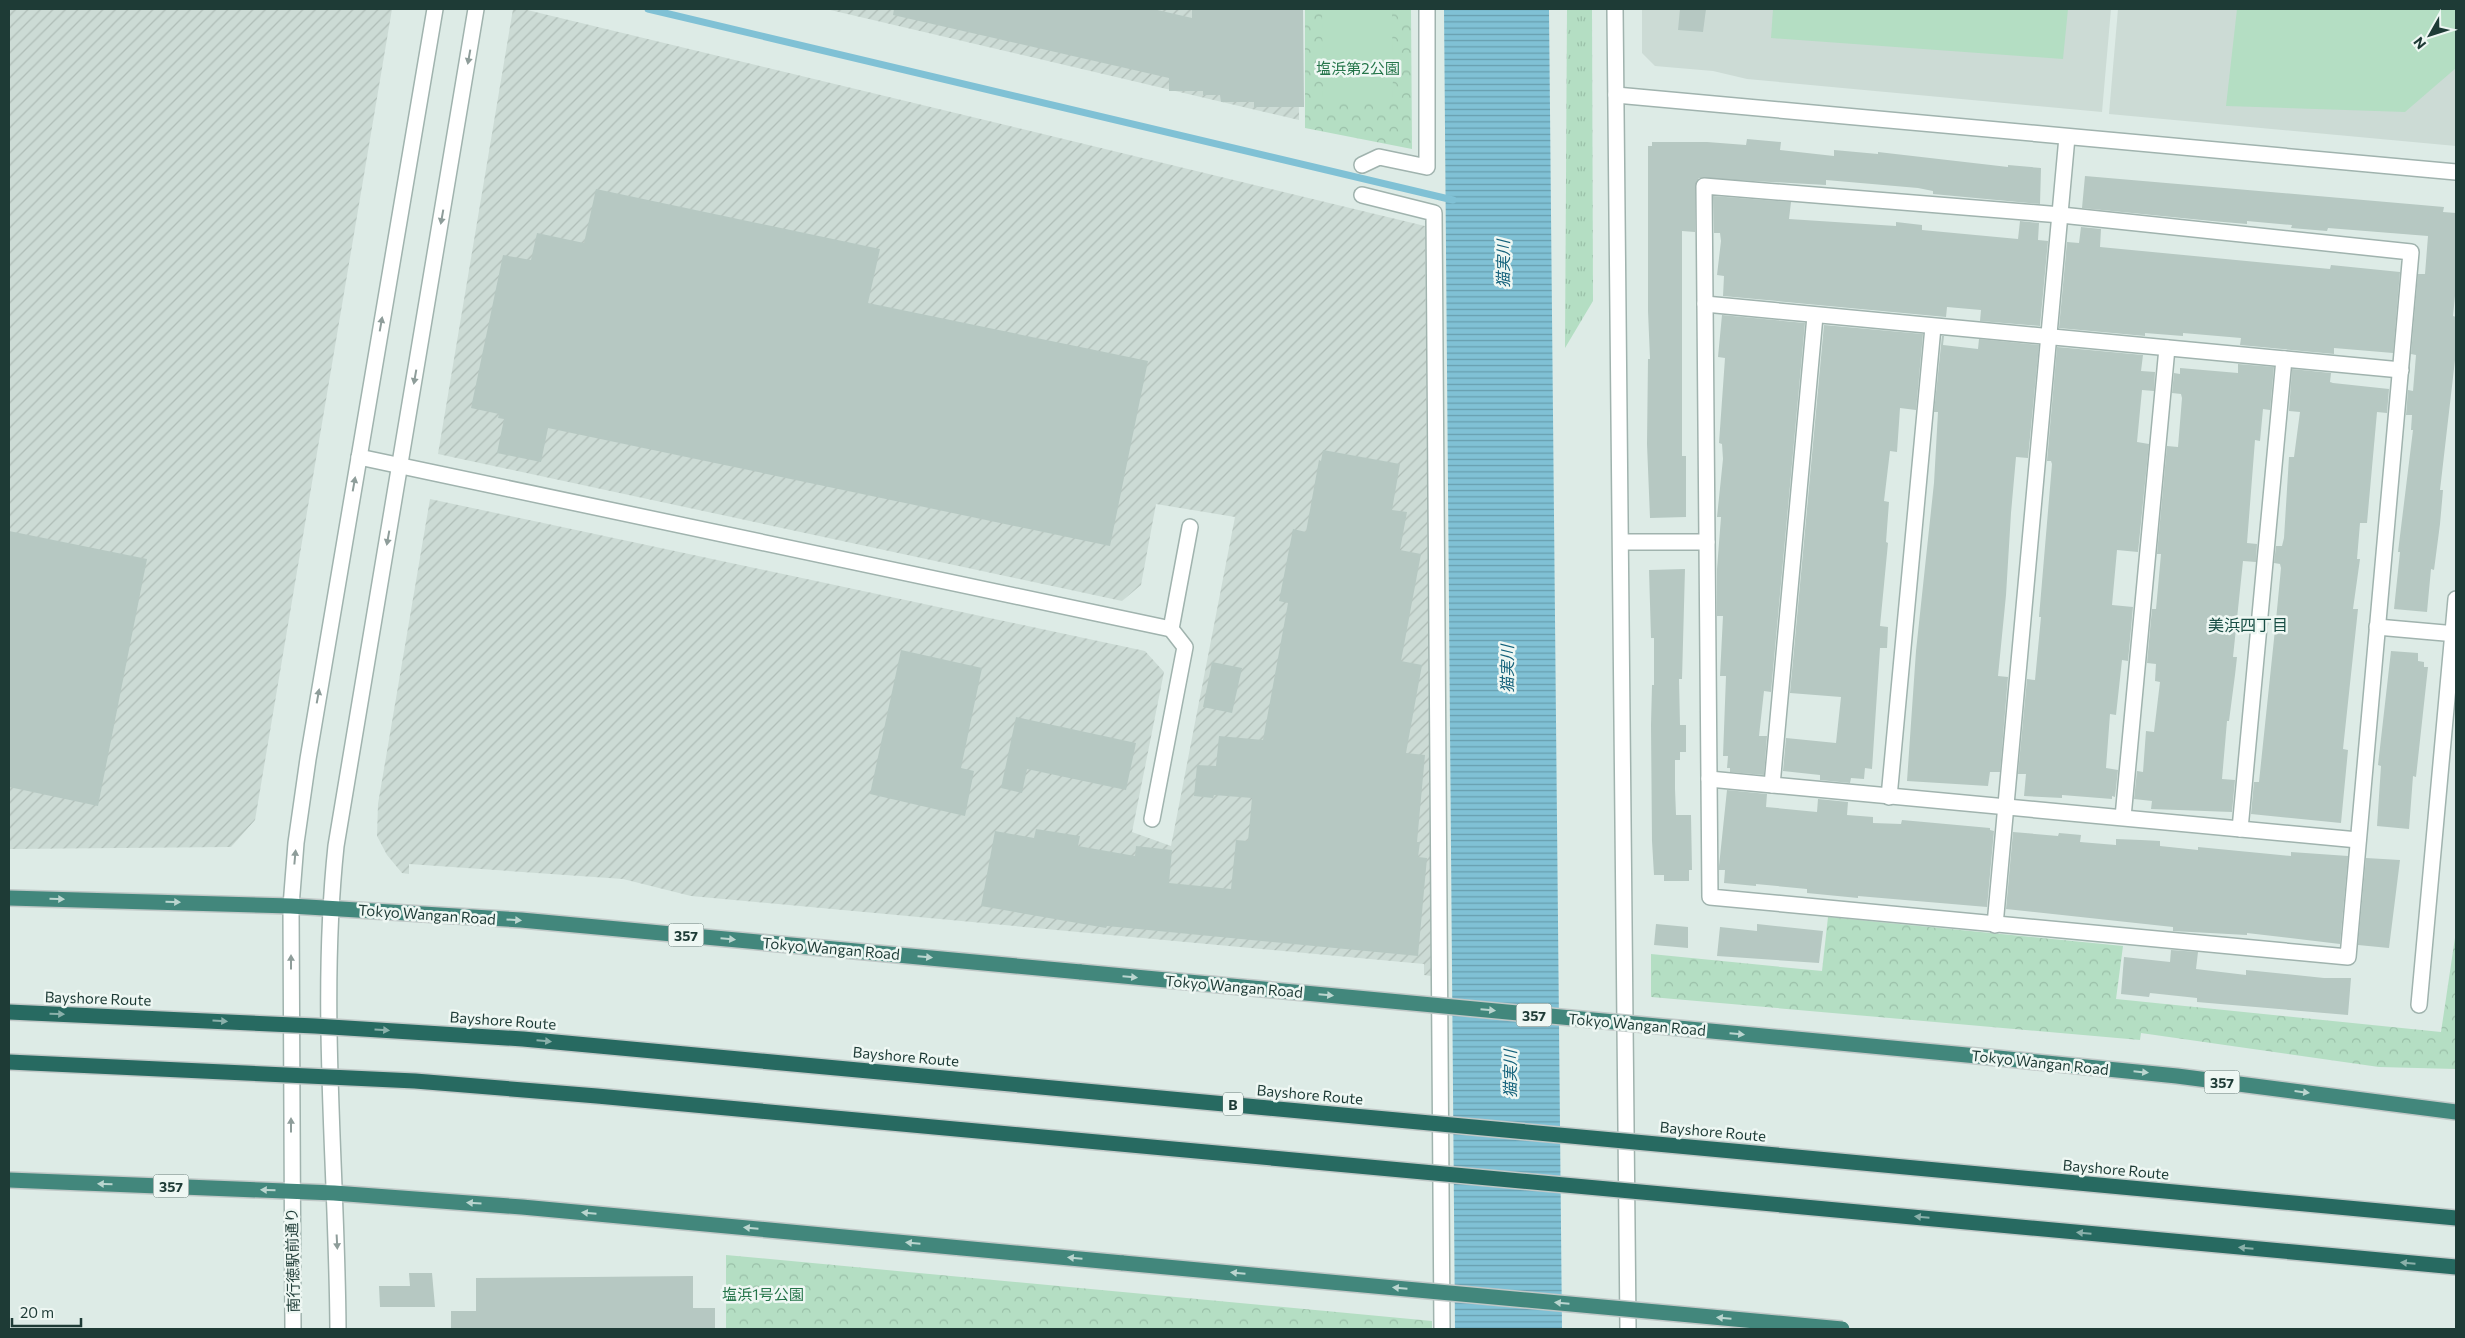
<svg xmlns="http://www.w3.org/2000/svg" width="2465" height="1338" viewBox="0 0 2465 1338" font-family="Commissioner,'Noto Sans JP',sans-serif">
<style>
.built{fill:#ccdbd5}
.industrial{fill:url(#industrial-furrows)}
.grass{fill:url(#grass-tufts)}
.forest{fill:url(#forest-crowns)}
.pitch{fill:#b4dec3}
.water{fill:url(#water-rules)}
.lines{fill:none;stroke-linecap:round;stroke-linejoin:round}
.stream{stroke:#80c1d5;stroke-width:7}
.building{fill:#b6c8c2}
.pedestrian-casing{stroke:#a0b3ae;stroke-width:18}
.minor-casing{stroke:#a0b3ae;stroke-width:18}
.tertiary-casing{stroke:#a0b3ae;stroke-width:18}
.trunk-casing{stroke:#c0c8c7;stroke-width:18}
.pedestrian{stroke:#fff;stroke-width:15}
.minor{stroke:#fff;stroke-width:15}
.tertiary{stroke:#fff;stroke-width:15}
.trunk{stroke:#42877c;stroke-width:15}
.trunk-bridge-casing{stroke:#c0c8c7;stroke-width:18;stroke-linecap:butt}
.motorway-bridge-casing{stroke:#c0c8c7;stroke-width:18;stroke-linecap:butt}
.trunk-bridge{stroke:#42877c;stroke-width:15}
.motorway-bridge{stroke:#276a61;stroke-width:15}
.oneway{fill:#8e9d9a}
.oneway2{fill:#bad5cf}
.oneway3{fill:#8ab0aa}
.labels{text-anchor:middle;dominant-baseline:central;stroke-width:5;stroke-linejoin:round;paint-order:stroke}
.shield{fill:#eef7f3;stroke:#5c736f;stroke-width:1}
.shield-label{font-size:14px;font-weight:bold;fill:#1e3b36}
.park-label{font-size:15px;fill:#25754a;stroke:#eef7f3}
.street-label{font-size:15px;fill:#1e3b36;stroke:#eef7f3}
.water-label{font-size:16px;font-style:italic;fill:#14627b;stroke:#eef7f3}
.neighbourhood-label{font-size:16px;fill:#194e45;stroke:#eef7f3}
</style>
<defs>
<pattern id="industrial-furrows" width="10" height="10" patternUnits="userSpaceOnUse" patternTransform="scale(1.25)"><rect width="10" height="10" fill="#ccdbd5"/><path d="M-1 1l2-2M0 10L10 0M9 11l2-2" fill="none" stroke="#afbdb7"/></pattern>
<pattern id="grass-tufts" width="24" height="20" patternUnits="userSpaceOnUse" patternTransform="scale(1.25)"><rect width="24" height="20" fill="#b4dec3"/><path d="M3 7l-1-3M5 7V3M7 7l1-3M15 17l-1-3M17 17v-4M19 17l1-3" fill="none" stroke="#9abfa8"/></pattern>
<pattern id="forest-crowns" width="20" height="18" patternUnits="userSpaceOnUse" patternTransform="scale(1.25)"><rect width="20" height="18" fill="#b4dec3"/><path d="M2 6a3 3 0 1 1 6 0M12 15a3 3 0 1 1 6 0" fill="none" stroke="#9abfa8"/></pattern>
<pattern id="water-rules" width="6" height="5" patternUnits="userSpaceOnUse" patternTransform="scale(1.25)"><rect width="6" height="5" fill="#80c1d5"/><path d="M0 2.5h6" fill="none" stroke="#689eae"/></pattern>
</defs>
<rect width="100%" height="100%" fill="#ddebe6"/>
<!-- built -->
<g class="built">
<path d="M1642 9H2111L2102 112 1747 79 1713 71 1655 66 1642 53Z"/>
<path d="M2118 9H2456V146L2109 114Z"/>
</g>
<!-- industrial -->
<g class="industrial">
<path d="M9 9H392L255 820 231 847 9 849Z"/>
<path d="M513 9H523L1425 226 1431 976 1424 975V964L691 896 623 879 409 864V874L402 873 387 855 377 836 378 804 430 499 1145 651 1164 672 1132 832 1171 846 1235 517 1156 504 1141 585 1122 601 438 454Z"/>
<path d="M826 9H1298L1299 120Z"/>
</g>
<!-- grass -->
<path class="grass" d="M1567 9H1592L1593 301 1565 348Z"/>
<!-- forest -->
<g class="forest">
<path d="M1305 9H1411L1412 149 1305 128Z"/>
<path d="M1828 917 2123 946 2116 999 2441 1032 2456 931V1069L2379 1067 2141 1033 2140 1040 1651 997V954L1822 971Z"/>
<path d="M726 1255 1432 1321V1329H726Z"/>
</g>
<!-- pitch -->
<g class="pitch">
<path d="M1322 9H1392L1393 99H1323Z"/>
<path d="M1773 9H2068L2063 59 1771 38Z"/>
<path d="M2237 9H2456V68L2405 112 2226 106Z"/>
</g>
<!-- water -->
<path class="water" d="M1444 9H1549L1562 1329H1455Z"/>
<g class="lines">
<!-- stream -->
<path class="stream" d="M648 9 1453 200"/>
</g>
<!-- building -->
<g class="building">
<path d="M894 9H1153L1192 18V9H1303L1304 107H1254V102H1221L1220 95H1203V91H1169V78L893 15Z"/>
<path d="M1680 9H1706L1703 32 1678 30Z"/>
<path d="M1747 139 1781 142 1780 150 1834 156V150L1878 154V152L2008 167V165L2041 168 2040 204 1933 194V191L1918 188 1826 180V185L1699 178 1695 186V232L1682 231V456H1686V517L1650 518 1647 444 1648 359H1650L1648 311V146H1652V142H1707L1746 145Z"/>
<path d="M2085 176 2444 207 2443 212 2456 213V286L2453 316 2456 317 2455 360 2440 490H2443L2440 524 2434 570 2431 569 2427 612 2394 609 2400 552H2398L2413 430H2411L2412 415H2406L2408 390 2413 391 2416 355 2411 354 2418 274H2425L2428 236 2328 228 2327 231 2291 228 2292 225 2247 221V224L2212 221 2082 208Z"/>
<path d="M596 189 880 249 868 303 1148 361 1110 546 548 428 541 462 497 453 504 419 498 418 499 414 471 408 503 255 531 260 537 233 584 243Z"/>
<path d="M1713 196 1791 202 1789 219 1896 226V222L1922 225V230L2018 239 2020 221 2039 223 2038 240 2048 241 2040 326 1980 321 1981 310 1947 307 1946 317 1723 296 1724 276 1717 275 1721 241 1720 233H1714Z"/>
<path d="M2081 227 2101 229 2100 247 2330 269 2331 265 2400 272 2393 353 2334 348V354L2240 345 2241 338 2183 333V336L2145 333V336L2059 328 2067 242 2079 243Z"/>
<path d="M1722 315 1805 323 1771 692 1764 691 1759 736H1767L1764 775 1730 772V768H1727L1728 756H1723L1726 676H1720L1723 616H1717V569L1721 517H1717L1723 459 1722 444 1719 443 1725 358 1718 357Z"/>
<path d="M1824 325 1923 334 1916 410 1900 408 1897 452 1890 451 1884 501 1889 502 1886 542 1888 543 1880 626 1888 627 1887 648H1880L1872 769 1865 768 1864 779 1851 778 1850 783 1820 780V775L1783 771 1786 738 1836 743 1841 697 1790 693Z"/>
<path d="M1942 336H1944L1943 345 1978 349 1979 339 2039 345 2028 458 2016 457 2011 513 2006 595 1998 676 2008 677 2000 772H1990L1988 786 1907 781 1916 651 1934 483 1938 412H1934Z"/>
<path d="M2057 347 2143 355 2141 371 2155 372 2154 391 2142 390 2137 442 2149 444 2138 552 2117 550 2112 605 2133 607 2128 661 2122 660 2116 715 2110 714 2106 768 2118 770 2115 797 2112 796V799L2062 795V798L2024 796 2026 774H2018L2027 679 2035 680 2041 617H2039L2042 582 2052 464 2051 461H2047Z"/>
<path d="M2238 364 2274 367 2270 410 2263 409 2260 441 2255 440 2247 543 2257 544 2256 562 2243 561 2233 657H2237L2235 675 2229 721H2227L2222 779 2235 780 2232 812 2151 809 2152 801 2134 799 2137 771 2143 772 2146 731 2154 732 2160 682 2155 681 2156 664 2147 663 2152 609H2156L2161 554H2157L2167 446 2178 447 2182 398 2181 394 2172 393 2174 373 2180 374V368L2238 373Z"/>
<path d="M2292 369 2331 373 2330 382 2333 383 2389 389 2387 413 2377 412 2367 523H2360L2357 559H2360L2353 609H2358L2343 749 2348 750 2341 823 2251 814 2254 782H2259L2276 620 2281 568 2280 564 2274 563 2276 546H2282L2284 538 2289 457H2294L2300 412 2289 411Z"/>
<path d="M1323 450 1400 464 1392 510 1407 512 1400 550 1421 554 1401 661 1422 665 1406 753 1425 755 1417 842H1420L1418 857 1427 858 1418 956 1107 926 1106 928 981 906 995 831 1034 838 1036 829 1080 836 1078 846 1135 856 1136 846 1172 850 1169 883 1231 889 1236 840 1248 841 1252 798 1214 795 1213 798 1194 796 1197 765 1216 766 1219 736 1263 740 1288 603 1279 601 1293 529 1306 532 1319 460 1321 461Z"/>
<path d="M9 531 147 559 98 806 9 787Z"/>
<path d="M1685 569 1682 679H1679L1680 725H1686V752H1680V760H1675V789L1676 815H1691L1692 870H1689V881H1664V875H1654L1652 841 1651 725 1652 685H1654V638H1651L1649 570Z"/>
<path d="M901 650 982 668 961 768 974 771 965 816 870 794Z"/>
<path d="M2391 651 2418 653V661L2424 662V667H2428L2416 777 2413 776 2409 829 2377 826 2381 766 2378 765Z"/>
<path d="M1212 662 1242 668 1232 713 1203 707Z"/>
<path d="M1016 717 1136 743 1126 790 1027 769 1022 793 1001 788Z"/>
<path d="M1727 790 1767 794 1766 807 1817 812 1818 799 1848 802 1847 815 1873 817V823L1901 824 1902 820 1990 828V830L1994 831 1987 907 1858 896V898L1807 893V889L1756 884V886L1724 883 1725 870H1719V866Z"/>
<path d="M2013 832 2058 836 2059 833 2081 835 2080 842 2116 845V839L2141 840 2160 841V846L2198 850V847L2291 856V852L2348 856 2340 944 2247 933V935L2173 931V927L2006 909Z"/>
<path d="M2366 858 2400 860 2389 948 2358 945Z"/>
<path d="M1656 924 1688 927V948L1654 945Z"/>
<path d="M1757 924 1823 931 1819 963 1717 956 1720 927 1757 931Z"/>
<path d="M2171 950 2198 952 2196 969 2246 975V970L2324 978H2351L2348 1015 2197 1002V998L2150 993 2149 997 2121 994 2124 957 2170 962Z"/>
<path d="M409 1273H432L435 1307H380L379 1286H410Z"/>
<path d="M693 1276V1308H715V1329H451V1311H476V1278Z"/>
</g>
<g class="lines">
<defs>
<g id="pedestrian">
<path d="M1362 165 1379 157 1427 167V9"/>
<path d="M1362 195 1434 213 1442 1329"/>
</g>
<g id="minor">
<path d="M1704 186 2061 215 2411 252 2348 957 1710 897Z"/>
<path d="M1705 304 2401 370"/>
<path d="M359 457 1171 629"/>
<path d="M1621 542H1707"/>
<path d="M2377 627 2456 634"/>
<path d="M1709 779 2358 840"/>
<path d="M1772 785 1815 316"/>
<path d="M1889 797 1933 327"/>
<path d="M2123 817 2167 348"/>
<path d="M1152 819 1185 647 1171 629 1190 527"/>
<path d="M2240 829 2284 359"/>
<path d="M1995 925 2067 137"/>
</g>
<g id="tertiary">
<path d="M1615 9 1628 1329"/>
<path d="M1616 95 2456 172"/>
<path d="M2419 1005 2456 599"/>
<path d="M293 1329 291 906 296 843 308 759 435 9"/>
<path d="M338 1329C337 1169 319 1006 336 846L476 9"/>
</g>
<g id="trunk">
<path d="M9 898 291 906 521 920 1081 972"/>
<path d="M1988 1057 2177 1076 2456 1112"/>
<path d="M9 1180 334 1193 522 1207 1123 1263"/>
</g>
</defs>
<!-- pedestrian casing -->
<use href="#pedestrian" class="pedestrian-casing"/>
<!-- minor casing -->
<use href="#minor" class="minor-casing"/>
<!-- tertiary casing -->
<use href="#tertiary" class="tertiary-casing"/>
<!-- trunk casing -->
<use href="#trunk" class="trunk-casing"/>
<!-- pedestrian -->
<use href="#pedestrian" class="pedestrian"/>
<!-- minor -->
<use href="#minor" class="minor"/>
<!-- tertiary -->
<use href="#tertiary" class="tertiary"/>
<!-- trunk -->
<use href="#trunk" class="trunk"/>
<defs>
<g id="trunk-bridge">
<path d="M1081 972 1988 1057"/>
<path d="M1123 1263 1842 1329"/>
</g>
<g id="motorway-bridge">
<path d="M9 1012 315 1026 523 1039 2456 1218"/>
<path d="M9 1062 415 1081 597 1096 2456 1267"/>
</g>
</defs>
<!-- trunk-bridge casing -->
<use href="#trunk-bridge" class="trunk-bridge-casing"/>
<!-- motorway-bridge casing -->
<use href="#motorway-bridge" class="motorway-bridge-casing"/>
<!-- trunk-bridge -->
<use href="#trunk-bridge" class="trunk-bridge"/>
<!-- motorway-bridge -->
<use href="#motorway-bridge" class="motorway-bridge"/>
</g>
<!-- one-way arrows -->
<defs><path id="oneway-solid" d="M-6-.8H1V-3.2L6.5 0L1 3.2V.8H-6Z" transform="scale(1.25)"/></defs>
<g class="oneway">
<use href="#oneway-solid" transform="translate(469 57) rotate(100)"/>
<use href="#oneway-solid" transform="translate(442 217) rotate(100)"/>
<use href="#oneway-solid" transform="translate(381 324) rotate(-80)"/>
<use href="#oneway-solid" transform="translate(415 377) rotate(100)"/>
<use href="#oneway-solid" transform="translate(354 484) rotate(-80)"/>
<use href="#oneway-solid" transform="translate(388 538) rotate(100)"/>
<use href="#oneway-solid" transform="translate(318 696) rotate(-80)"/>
<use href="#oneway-solid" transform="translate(295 857) rotate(-85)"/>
<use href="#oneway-solid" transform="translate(291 962) rotate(-90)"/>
<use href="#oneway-solid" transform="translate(291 1125) rotate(-90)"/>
<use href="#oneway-solid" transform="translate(337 1242) rotate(87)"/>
</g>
<g class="oneway2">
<use href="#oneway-solid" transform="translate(57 899) rotate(1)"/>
<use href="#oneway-solid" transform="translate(173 902) rotate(2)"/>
<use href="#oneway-solid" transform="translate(514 920) rotate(4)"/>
<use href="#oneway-solid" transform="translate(728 939) rotate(5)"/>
<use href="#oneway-solid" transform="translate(925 957) rotate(5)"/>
<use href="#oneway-solid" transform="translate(1130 977) rotate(5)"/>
<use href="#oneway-solid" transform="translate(1326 995) rotate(5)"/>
<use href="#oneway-solid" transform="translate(1488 1010) rotate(5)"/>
<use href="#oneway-solid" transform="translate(1737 1034) rotate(5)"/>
<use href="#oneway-solid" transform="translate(2141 1072) rotate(6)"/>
<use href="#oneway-solid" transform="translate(2302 1092) rotate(7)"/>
<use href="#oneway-solid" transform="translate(105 1184) rotate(-178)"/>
<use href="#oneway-solid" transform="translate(268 1190) rotate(-178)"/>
<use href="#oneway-solid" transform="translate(474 1203) rotate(-176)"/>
<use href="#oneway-solid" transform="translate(589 1213) rotate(-175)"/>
<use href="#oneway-solid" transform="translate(751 1228) rotate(-175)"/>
<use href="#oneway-solid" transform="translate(913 1243) rotate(-175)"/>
<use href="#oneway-solid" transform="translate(1075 1258) rotate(-175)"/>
<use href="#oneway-solid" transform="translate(1238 1273) rotate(-175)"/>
<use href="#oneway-solid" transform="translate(1400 1288) rotate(-175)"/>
<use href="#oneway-solid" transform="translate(1562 1303) rotate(-175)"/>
<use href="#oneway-solid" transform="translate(1724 1318) rotate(-175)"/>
</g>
<g class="oneway3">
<use href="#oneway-solid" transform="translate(57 1014) rotate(2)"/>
<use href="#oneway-solid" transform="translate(220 1021) rotate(3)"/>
<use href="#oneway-solid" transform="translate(382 1030) rotate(4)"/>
<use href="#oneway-solid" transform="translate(544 1041) rotate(5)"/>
<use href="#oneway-solid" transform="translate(1922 1217) rotate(-175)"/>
<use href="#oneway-solid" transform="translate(2084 1233) rotate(-175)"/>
<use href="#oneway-solid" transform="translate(2246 1248) rotate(-175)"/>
<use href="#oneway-solid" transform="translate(2408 1263) rotate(-175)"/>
</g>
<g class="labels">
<!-- shield labels -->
<g class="shield">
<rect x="668.5" y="923.5" width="35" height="23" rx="4"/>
<rect x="1516.5" y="1003.5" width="35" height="23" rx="4"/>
<rect x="2204.5" y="1070.5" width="35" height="23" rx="4"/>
<rect x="1223" y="1092.5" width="20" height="23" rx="4"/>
<rect x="153.5" y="1174.5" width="35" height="23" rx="4"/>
</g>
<g class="shield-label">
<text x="686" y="935">357</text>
<text x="1534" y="1015">357</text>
<text x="2222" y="1082">357</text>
<text x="1233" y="1104">B</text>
<text x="171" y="1186">357</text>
</g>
<!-- park labels -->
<g class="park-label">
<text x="1358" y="68">塩浜第2公園</text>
<text x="763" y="1294">塩浜1号公園</text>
</g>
<!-- street labels -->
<g class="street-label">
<text transform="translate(427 914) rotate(4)">Tokyo Wangan Road</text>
<text transform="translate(831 948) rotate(5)">Tokyo Wangan Road</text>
<text transform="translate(1234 986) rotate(5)">Tokyo Wangan Road</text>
<text transform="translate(98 998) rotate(2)">Bayshore Route</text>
<text transform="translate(503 1020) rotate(4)">Bayshore Route</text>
<text transform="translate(1637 1024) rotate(5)">Tokyo Wangan Road</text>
<text transform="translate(906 1056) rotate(5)">Bayshore Route</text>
<text transform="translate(2040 1062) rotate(6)">Tokyo Wangan Road</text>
<text transform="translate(1310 1094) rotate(5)">Bayshore Route</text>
<text transform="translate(1713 1131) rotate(5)">Bayshore Route</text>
<text transform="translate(2116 1169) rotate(5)">Bayshore Route</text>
<text transform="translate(292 1260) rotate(-91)">南行徳駅前通り</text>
</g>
<!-- water labels -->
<g class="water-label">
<text transform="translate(1502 264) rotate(-90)">猫実川</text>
<text transform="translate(1506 669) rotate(-90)">猫実川</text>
<text transform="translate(1509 1074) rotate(-90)">猫実川</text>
</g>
<!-- neighbourhood labels -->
<g class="neighbourhood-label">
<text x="2248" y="624">美浜四丁目</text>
</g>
</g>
<!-- border -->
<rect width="2465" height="1338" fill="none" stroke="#1e3b36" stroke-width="20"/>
<!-- north arrow -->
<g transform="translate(2430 35) rotate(231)" stroke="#eef7f3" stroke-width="4" paint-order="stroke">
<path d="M0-4L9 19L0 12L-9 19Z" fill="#1e3b36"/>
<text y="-8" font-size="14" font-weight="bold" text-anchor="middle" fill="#1e3b36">N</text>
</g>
<!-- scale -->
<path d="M12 1318v8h69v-8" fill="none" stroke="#1e3b36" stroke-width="2.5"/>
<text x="20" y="1318" font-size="15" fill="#1e3b36" stroke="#eef7f3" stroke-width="4" paint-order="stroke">20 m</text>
</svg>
